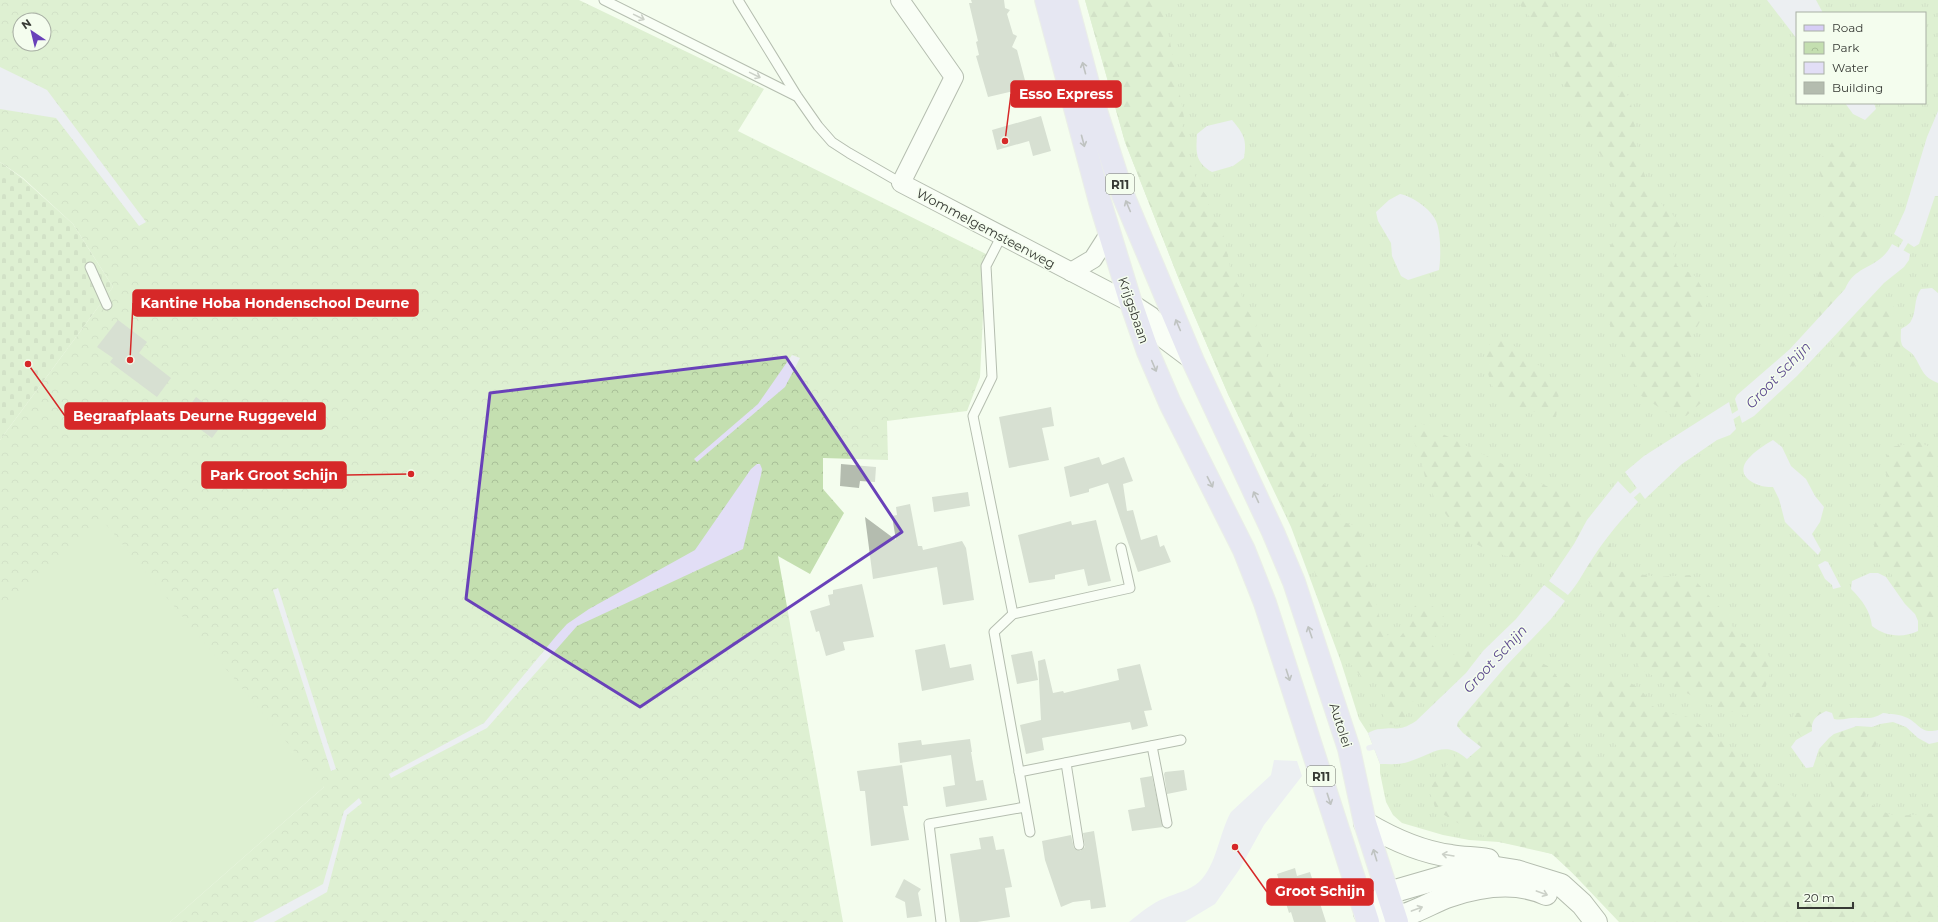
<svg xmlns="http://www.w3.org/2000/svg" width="1938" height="922" viewBox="0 0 1938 922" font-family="Montserrat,sans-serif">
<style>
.grass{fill:url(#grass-tufts);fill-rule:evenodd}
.forest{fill:url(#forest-firs)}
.cemetery{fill:url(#cemetery-stones)}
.park{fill:url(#park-crowns);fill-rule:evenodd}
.pitch{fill:#c4dfb0}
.water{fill:#e2def6}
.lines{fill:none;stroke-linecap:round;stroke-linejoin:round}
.stream{stroke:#e2def6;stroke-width:5.5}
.building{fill:#b4bcaf}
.lane-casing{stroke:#687063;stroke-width:11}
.street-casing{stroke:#687063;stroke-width:20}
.secondary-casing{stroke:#687063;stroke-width:24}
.primary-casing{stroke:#dfdfdf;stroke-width:24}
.lane{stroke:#fff;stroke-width:9}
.street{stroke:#fff;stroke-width:18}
.secondary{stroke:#fff;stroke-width:22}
.primary{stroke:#d6cdf5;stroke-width:22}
.oneway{stroke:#9b9c9a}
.oneway2{stroke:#7f7c8b}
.marked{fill:none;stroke:#6941b9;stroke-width:3;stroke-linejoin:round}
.labels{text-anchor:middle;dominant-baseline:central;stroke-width:3;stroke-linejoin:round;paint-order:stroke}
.shield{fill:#f4fdee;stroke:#70746c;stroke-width:1}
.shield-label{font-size:12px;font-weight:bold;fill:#373a35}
.street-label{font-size:13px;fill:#373a35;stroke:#f4fdee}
.water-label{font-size:14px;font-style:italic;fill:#5c488f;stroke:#f4fdee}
.leader{fill:none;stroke:#d62828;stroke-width:1.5}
.callout-dot{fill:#d62828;stroke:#f4fdee;stroke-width:1.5}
.callout{fill:#d62828;stroke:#d62828;stroke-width:1.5}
.callout-label{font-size:14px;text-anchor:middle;font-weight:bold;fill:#fff}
</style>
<defs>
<pattern id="grass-tufts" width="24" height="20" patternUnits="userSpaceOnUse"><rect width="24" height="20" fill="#c4dfb0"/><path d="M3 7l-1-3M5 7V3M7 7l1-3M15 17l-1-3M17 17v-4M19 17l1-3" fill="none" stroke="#a9c098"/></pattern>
<pattern id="forest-firs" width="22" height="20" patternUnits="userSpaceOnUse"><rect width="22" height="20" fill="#c4dfb0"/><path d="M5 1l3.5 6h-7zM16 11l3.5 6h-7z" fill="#a9c098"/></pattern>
<pattern id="cemetery-stones" width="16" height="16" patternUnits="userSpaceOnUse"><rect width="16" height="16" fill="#c4dfb0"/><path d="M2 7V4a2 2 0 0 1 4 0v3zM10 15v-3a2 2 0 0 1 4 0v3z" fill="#a9c098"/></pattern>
<pattern id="park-crowns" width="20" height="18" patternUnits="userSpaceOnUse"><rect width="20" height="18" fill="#c4dfb0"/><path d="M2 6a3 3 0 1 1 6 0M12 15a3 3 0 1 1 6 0" fill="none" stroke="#a9c098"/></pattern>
</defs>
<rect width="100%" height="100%" fill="#f4fdee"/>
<!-- grass -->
<path class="grass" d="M1085 0H1938V922H1619L1562 862 1552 854 1524 846 1499 842 1469 840 1443 835 1402 823 1393 815 1386 802 1380 773V764L1368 733 1359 719 1341 662 1291 527 1228 394 1180 282 1125 142ZM1797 13H1925V103H1797Z"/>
<!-- forest -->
<g class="forest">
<path d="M1085 0H1160L1166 20 1184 117 1182 128 1188 142 1187 155 1199 186 1207 196 1210 219 1221 226 1228 255 1231 274 1240 288 1244 306 1257 324 1254 332 1279 378 1281 389 1290 407 1296 426 1307 444 1322 483 1333 492 1343 522 1357 526 1363 541 1365 556 1382 628 1389 637 1398 640C1408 626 1412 625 1414 607L1420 602C1449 610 1451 621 1430 642L1444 660 1449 661 1454 655 1457 648C1469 644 1474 648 1482 657L1475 668H1469L1466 671 1465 678 1505 660H1535L1550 667 1558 678 1576 688 1573 701 1563 714C1569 727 1577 750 1592 755 1596 757 1601 757 1605 758L1619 749C1609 736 1591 710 1595 693 1597 688 1600 683 1602 678 1625 677 1642 685 1652 706L1669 713 1688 717 1726 743 1734 753 1762 775 1780 786 1794 797 1807 801 1830 799 1834 803C1836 795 1826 773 1826 761L1790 725 1794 713 1844 711 1857 713 1869 722 1876 730 1878 739 1870 761 1873 779 1864 797 1878 810 1896 816 1938 813V922H1625L1552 854 1499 842 1468 829 1436 810 1430 793 1432 785 1446 766 1456 756 1458 748 1430 702 1424 699 1410 702 1404 721 1398 725 1386 724C1379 713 1385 706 1385 695L1375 681 1364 680 1347 660 1329 602 1228 394 1180 282 1125 142Z"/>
<path d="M1516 0H1552L1557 8 1575 10 1609 32 1615 53 1617 72 1631 103 1639 159 1649 187 1664 207 1671 212 1681 228 1673 253 1677 266 1694 275 1708 297 1704 314 1690 340 1702 402 1686 416 1666 412 1640 395 1624 353 1611 330 1604 287 1603 262 1607 252 1620 229 1613 216 1610 200 1617 191 1614 175 1609 164 1596 149 1578 109 1569 96 1563 81 1562 68 1546 37Z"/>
<path d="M1850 140 1855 158 1857 191 1856 206 1866 230 1881 241V259L1875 285 1878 299 1893 304 1897 315 1891 326 1905 334 1906 343 1898 351 1889 347 1883 350 1877 361 1862 365 1840 367 1831 352 1833 345 1819 323V305L1815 283 1831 243 1822 227 1825 200 1818 163 1833 141Z"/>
<path d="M1496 337 1507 338 1525 358 1540 366 1548 373 1551 385 1559 392 1556 417 1546 421C1533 407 1535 414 1519 409 1498 401 1491 389 1487 368 1485 355 1486 347 1496 337Z"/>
<path d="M1417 421 1578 502 1599 519 1603 536 1611 544V570L1659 577 1690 575 1724 612 1742 643 1766 651 1773 664 1764 692 1746 716 1708 704 1640 669 1620 622 1593 608 1591 584 1567 564 1544 557 1526 562 1490 551 1462 537 1435 499 1425 477 1420 456 1411 435Z"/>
<path d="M1919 442 1938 451V621L1923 618 1911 619 1894 597V576L1879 564 1872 536 1875 524 1883 508 1881 501 1889 480 1883 466 1891 447Z"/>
</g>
<!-- cemetery -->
<path class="cemetery" d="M0 162 22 178 73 224 113 287 0 440Z"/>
<!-- park -->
<path class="park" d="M0 0H579L764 89 738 131 986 254 980 377 967 411 887 421 888 460 823 458V489L844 513 810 574 778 556 843 922H170L324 787 0 607V440L113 287 73 224 23 178 0 162ZM20 20H44V44H20Z"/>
<!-- pitch -->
<path class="pitch" d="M104 522 324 787 170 922H0V607Z"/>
<!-- water -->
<g class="water">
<path d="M1767 0H1816L1823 13H1797V39Z"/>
<path d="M0 67 47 90 146 222 139 226 56 118 0 109Z"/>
<path d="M1845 103H1874L1876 109 1865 120 1853 114Z"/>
<path d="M1938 111V196H1935L1919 244 1914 247 1894 234 1905 210 1927 137Z"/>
<path d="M1232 120C1244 134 1247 140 1244 158L1233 166 1212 172C1195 162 1196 153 1197 134L1207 126Z"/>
<path d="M1400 194C1412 196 1431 209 1436 221 1441 232 1441 258 1439 270L1408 280 1401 276 1392 256 1391 243 1378 221 1376 212 1389 200Z"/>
<path d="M1892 244 1910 254 1909 260 1904 267 1884 283 1797 376 1754 416 1742 423 1735 399 1737 395 1790 349 1845 289C1856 263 1879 270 1892 244Z"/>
<path d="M1932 288 1938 293V383C1922 377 1922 368 1914 356 1911 351 1904 349 1902 345 1900 339 1901 335 1901 329 1904 327 1910 324 1911 321 1917 311 1913 300 1921 289Z"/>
<path d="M792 355 800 358 785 387 697 462 694 459 758 404Z"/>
<path d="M1729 402 1736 429 1730 435 1717 440 1682 464 1645 499 1625 472 1644 456Z"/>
<path d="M1773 440 1782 447 1791 466 1806 479 1815 496 1824 507 1820 522 1812 534 1821 550 1818 555 1785 522 1779 499 1773 487C1758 488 1733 477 1748 459 1755 451 1764 445 1773 440Z"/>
<path d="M757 464H760L762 469 761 475 743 549 577 626 487 728 391 778 389 774 484 723 557 635 567 624 589 609 695 550 751 469Z"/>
<path d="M1618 481 1638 502C1620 521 1603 541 1589 564 1582 575 1577 585 1568 595L1549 581 1574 544 1587 520Z"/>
<path d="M1825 561 1828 562 1841 587 1833 589 1832 585 1825 579 1818 565Z"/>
<path d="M1870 573H1878L1886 577 1905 604 1915 614 1918 621V631C1903 638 1886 637 1872 626 1870 610 1862 600 1851 589L1852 581Z"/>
<path d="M1544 585 1565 601 1551 619 1506 666 1458 722 1457 726 1463 733 1481 747 1467 759C1444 739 1432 755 1408 762 1399 765 1389 764 1380 764L1368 733C1372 731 1376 729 1381 729 1398 726 1397 733 1416 721L1466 673 1483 651 1516 619Z"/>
<path d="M278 588 336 769 331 771 273 590Z"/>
<path d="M1826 711 1832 713 1834 719C1843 721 1850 717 1858 718 1869 718 1873 719 1883 713 1890 714 1899 714 1905 717 1919 722 1920 735 1938 730V742L1929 744 1918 738 1906 727 1893 722 1880 724 1872 727 1857 726 1834 734 1829 738 1819 749 1813 767 1806 768 1791 747 1796 740 1812 731C1811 720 1816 716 1826 711Z"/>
<path d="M1274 760 1297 761 1302 776 1264 825 1239 870 1215 904 1185 922H1129C1140 913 1152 903 1165 898 1176 893 1189 891 1199 882 1217 865 1219 833 1231 812L1271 775Z"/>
<path d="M359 798 362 803 347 815 327 892 274 922H253L323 884 344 811Z"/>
</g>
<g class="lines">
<!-- stream -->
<g class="stream">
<path d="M1898 254 1909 236"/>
<path d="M1727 420 1745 409"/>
<path d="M1627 500 1643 486"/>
<path d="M1369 748 1380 745"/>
</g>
</g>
<!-- building -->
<g class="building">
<path d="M971 0H1004L1005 8 1010 10 1007 14 1013 34 1017 36 1012 47 1017 50 1027 88 988 97 976 56 979 55 976 42 978 41 969 3H972Z"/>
<path d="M1041 116 1051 151 1033 156 1029 141 997 150 992 130Z"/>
<path d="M118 320 147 342 139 353 171 378 157 397 110 362 113 358 97 347Z"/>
<path d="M196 397 226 419 212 438 182 416Z"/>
<path d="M1051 407 1054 426 1042 428 1049 460 1009 468 999 417Z"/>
<path d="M1099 457 1102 465 1124 457 1133 481 1123 484 1127 511 1133 510 1141 540 1157 535 1160 547 1164 545 1171 562 1138 572 1108 483 1089 489V492L1070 497 1064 467Z"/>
<path d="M841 464 876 467 875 482 860 481 859 488 840 486Z"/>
<path d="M968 492 970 506 934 512 932 497Z"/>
<path d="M910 504 918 546H922L923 550 962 541 966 548 974 600 943 605 937 567 873 579 865 517 896 540 892 516 897 515 896 507Z"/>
<path d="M1096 520 1111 581 1088 586 1084 569 1055 575V579L1029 583 1018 535 1071 521 1072 525Z"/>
<path d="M862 584 874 637 843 642 845 650 826 656 819 631 816 632 810 611 830 605 828 595 833 594V590Z"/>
<path d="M945 644 950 668 971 664 974 680 922 691 915 650Z"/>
<path d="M1032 651 1038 680 1017 684 1011 655Z"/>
<path d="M1045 659 1053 693 1063 691 1064 693 1119 680 1117 669 1140 664 1152 710 1144 711 1148 726 1132 730 1130 722 1042 738 1044 750 1026 754 1020 725 1041 720 1038 661Z"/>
<path d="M970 739 972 752H971L976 781 983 780 987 800 946 807 943 787 955 785 951 755 900 763 898 743 921 740 922 745Z"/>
<path d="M902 765 908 806H903L909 840 871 846 865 791H860L857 771Z"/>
<path d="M1184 770 1187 790 1167 794 1164 774 1165 772Z"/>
<path d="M1152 776 1163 827 1132 831 1128 810 1145 807 1140 778Z"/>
<path d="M1094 831 1106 907 1091 909 1090 900 1073 902 1061 907 1045 860 1042 841 1071 835 1074 848 1080 851 1085 847 1083 833Z"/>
<path d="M993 836 996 850 1004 849 1012 887 1005 888 1010 917 977 922H960L950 854 981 849 979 838Z"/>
<path d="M1295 868 1297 876 1310 872 1326 922H1294L1291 912 1289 913 1277 874Z"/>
<path d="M904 879 921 889 918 893 922 916 907 918 905 902 895 897Z"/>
</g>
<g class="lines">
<defs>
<g id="lane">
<path d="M604 0 796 96"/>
<path d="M738 0 797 96 818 126 832 142 849 153 901 183"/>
<path d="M1002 235 986 266 992 377 973 416 1013 614 994 632 1030 832"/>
<path d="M90 267 107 305"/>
<path d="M1013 614 1130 588 1121 548"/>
<path d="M1152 746 1167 823"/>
<path d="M1066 763 1079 845"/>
<path d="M1019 772 1181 740"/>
<path d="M941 922 929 824 1025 807"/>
</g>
<g id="street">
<path d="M900 0 954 77 901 183 1131 303 1151 316 1157 323 1165 340 1193 361"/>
<path d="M1071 272 1093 259 1109 234"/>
</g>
<g id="secondary">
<path d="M1365 823C1392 839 1420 852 1451 856 1463 858 1475 858 1488 860"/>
<path d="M1365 913 1388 893 1464 871 1497 868 1516 871 1561 885 1582 904 1596 922"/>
<path d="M1376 914C1382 915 1389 917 1395 917 1410 916 1434 901 1449 896 1479 886 1516 880 1546 894"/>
</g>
<g id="primary">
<path d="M1046 0 1100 202 1131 303 1148 352 1170 403 1244 550 1265 603 1368 922"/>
<path d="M1066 0 1092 98 1123 195 1193 361 1273 532 1294 582 1349 749 1365 823 1397 922"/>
</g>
</defs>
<!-- lane casing -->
<use href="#lane" class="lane-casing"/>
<!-- street casing -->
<use href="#street" class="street-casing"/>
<!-- secondary casing -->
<use href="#secondary" class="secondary-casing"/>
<!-- primary casing -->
<use href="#primary" class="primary-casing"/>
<!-- lane -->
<use href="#lane" class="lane"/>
<!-- street -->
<use href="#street" class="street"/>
<!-- secondary -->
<use href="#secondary" class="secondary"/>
<!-- primary -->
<use href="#primary" class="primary"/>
</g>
<!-- one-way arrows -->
<defs><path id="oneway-shaft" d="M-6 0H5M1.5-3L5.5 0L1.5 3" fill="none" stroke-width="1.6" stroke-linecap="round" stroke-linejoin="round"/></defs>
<g class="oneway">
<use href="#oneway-shaft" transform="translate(639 17) rotate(26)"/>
<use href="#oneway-shaft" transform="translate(755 75) rotate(26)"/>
<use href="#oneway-shaft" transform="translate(1448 855) rotate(-171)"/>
<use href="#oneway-shaft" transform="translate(1542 893) rotate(20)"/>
<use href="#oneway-shaft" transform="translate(1417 909) rotate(-20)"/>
</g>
<g class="oneway2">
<use href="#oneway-shaft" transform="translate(1084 68) rotate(-105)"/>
<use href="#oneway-shaft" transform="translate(1083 141) rotate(75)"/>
<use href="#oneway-shaft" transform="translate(1128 206) rotate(-113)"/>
<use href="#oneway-shaft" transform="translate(1178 325) rotate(-113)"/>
<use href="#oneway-shaft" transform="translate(1154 366) rotate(67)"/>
<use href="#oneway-shaft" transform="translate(1210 482) rotate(63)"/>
<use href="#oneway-shaft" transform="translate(1256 497) rotate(-115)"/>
<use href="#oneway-shaft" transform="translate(1310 632) rotate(-109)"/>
<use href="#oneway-shaft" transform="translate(1288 675) rotate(72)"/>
<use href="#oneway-shaft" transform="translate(1329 799) rotate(72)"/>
<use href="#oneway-shaft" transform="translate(1375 855) rotate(-107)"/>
</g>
<!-- marked area -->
<path d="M0 0H1938V922H0ZM786 357 902 532 640 707 466 599 490 393Z" fill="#f4fdee" fill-opacity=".55" fill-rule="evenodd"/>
<path class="marked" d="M786 357 902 532 640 707 466 599 490 393Z"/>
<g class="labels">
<!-- shield labels -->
<g class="shield">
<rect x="1106" y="174" width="28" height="20" rx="3"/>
<rect x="1307" y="766" width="28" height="20" rx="3"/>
</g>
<g class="shield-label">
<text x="1120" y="184">R11</text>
<text x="1321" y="776">R11</text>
</g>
<!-- street labels -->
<g class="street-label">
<text transform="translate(986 228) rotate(28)">Wommelgemsteenweg</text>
<text transform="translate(1134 310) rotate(71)">Krijgsbaan</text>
<text transform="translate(1341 725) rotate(72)">Autolei</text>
</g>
<!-- water labels -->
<g class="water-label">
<text transform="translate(1778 375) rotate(-46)">Groot Schijn</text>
<text transform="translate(1495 659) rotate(-47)">Groot Schijn</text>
</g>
</g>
<!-- callouts -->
<path class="leader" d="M1005 141L1011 94M130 360L133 303M28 364L65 416M411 474L346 475M1235 847L1267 892"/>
<g class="callout-dot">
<circle cx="1005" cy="141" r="4"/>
<circle cx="130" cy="360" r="4"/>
<circle cx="28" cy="364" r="4"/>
<circle cx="411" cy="474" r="4"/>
<circle cx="1235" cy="847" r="4"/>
</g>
<g class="callout">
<rect x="1011" y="81" width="110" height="26" rx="4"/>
<rect x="133" y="290" width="285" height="26" rx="4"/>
<rect x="65" y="403" width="260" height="26" rx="4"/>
<rect x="202" y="462" width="144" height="26" rx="4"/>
<rect x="1267" y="879" width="106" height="26" rx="4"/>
</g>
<g class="callout-label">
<text x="1066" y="99">Esso Express</text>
<text x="275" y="308">Kantine Hoba Hondenschool Deurne</text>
<text x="195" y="421">Begraafplaats Deurne Ruggeveld</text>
<text x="274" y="480">Park Groot Schijn</text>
<text x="1320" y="896">Groot Schijn</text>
</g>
<!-- legend -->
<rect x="1796" y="12" width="130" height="92" fill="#f4fdee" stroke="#a8afa4"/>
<rect x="1804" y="25" width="20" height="6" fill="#d6cdf5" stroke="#a8afa4"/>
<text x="1832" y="32" font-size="12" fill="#373a35">Road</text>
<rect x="1804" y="42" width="20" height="12" fill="url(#park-crowns)" stroke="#a8afa4"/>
<text x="1832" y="52" font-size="12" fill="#373a35">Park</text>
<rect x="1804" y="62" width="20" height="12" fill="#e2def6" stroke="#a8afa4"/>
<text x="1832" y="72" font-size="12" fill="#373a35">Water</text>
<rect x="1804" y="82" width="20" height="12" fill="#b4bcaf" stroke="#a8afa4"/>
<text x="1832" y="92" font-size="12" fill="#373a35">Building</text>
<!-- north arrow -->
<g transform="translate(32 32) rotate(325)"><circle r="19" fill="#f4fdee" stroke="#a8afa4"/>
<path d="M0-3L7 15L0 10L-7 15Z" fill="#6941b9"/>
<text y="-6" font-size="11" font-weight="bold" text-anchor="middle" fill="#373a35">N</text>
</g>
<!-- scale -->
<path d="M1798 902v6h55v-6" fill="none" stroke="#373a35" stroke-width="2"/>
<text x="1804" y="902" font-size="12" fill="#373a35" stroke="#f4fdee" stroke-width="3" paint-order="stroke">20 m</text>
</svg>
